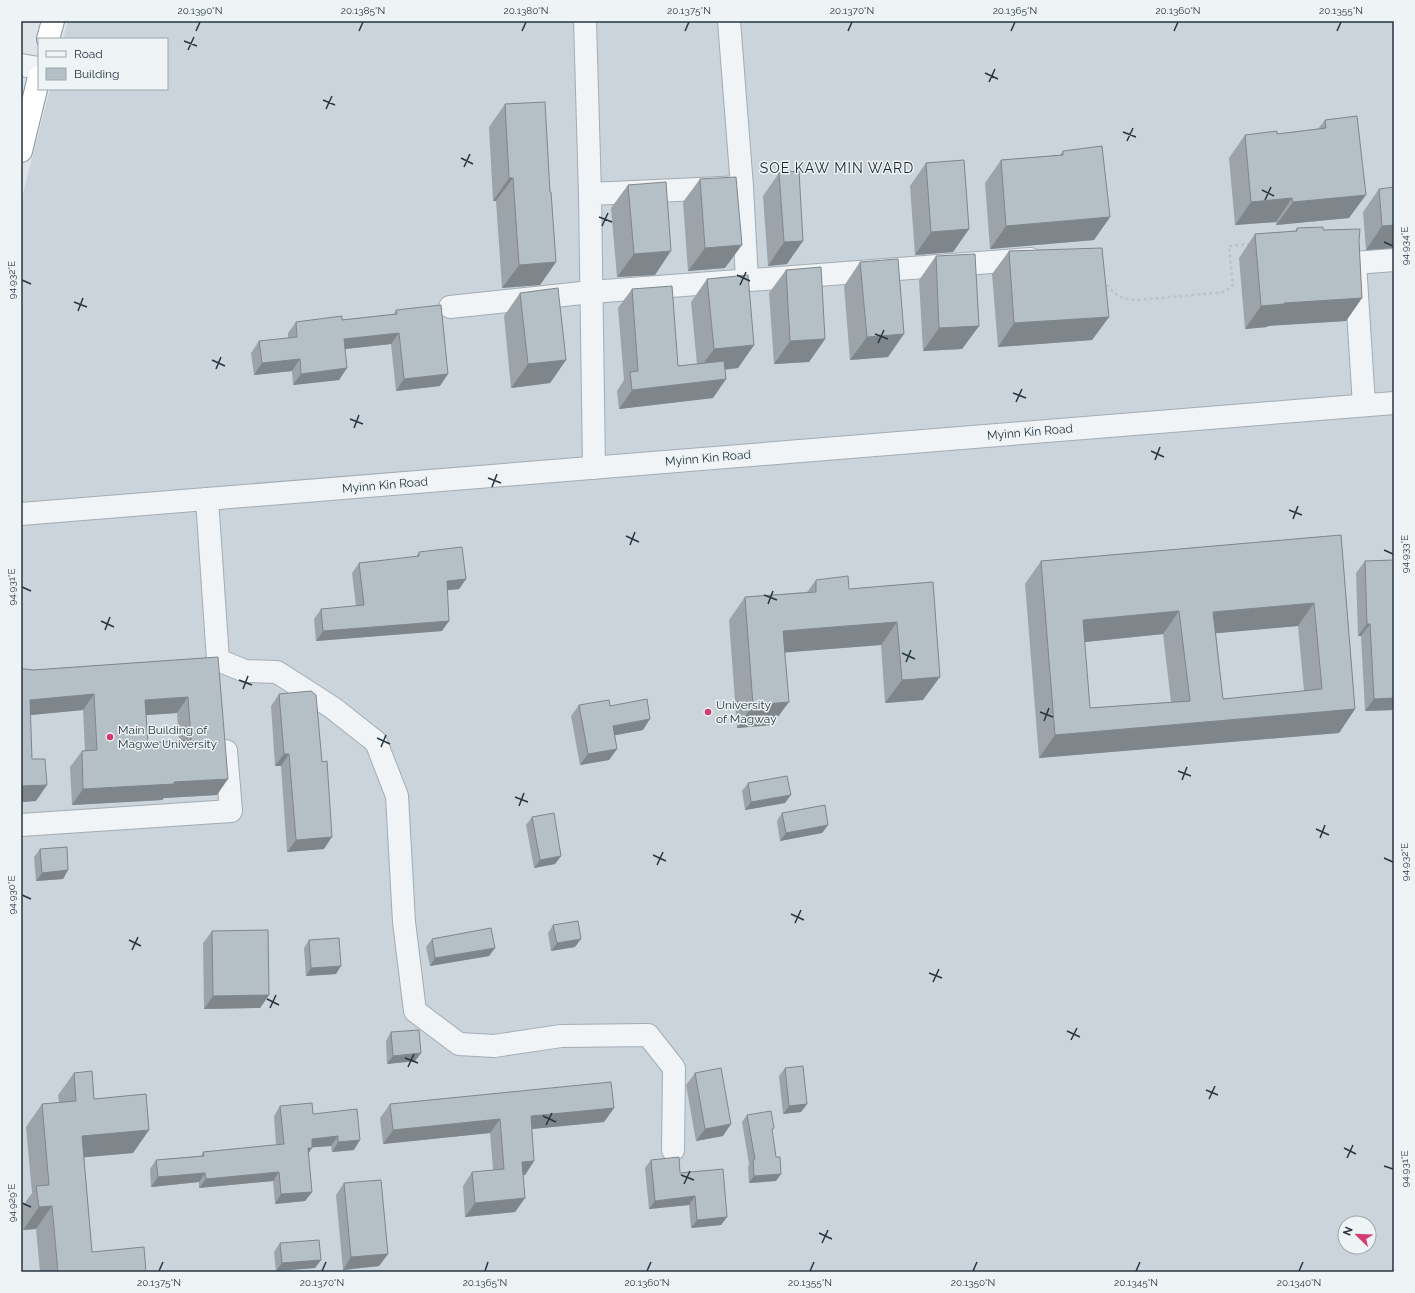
<svg xmlns="http://www.w3.org/2000/svg" width="1415" height="1293" viewBox="0 0 1415 1293" font-family="Raleway,sans-serif">
<style>
.built{fill:#ccd4db;fill-rule:evenodd}
.lines{fill:none;stroke-linecap:round;stroke-linejoin:round}
.minor-casing{stroke:#a3acb3;stroke-width:24}
.highway-casing{stroke:#8595a0;stroke-width:24}
.path{stroke:#bcc2c7;stroke-width:2.5;stroke-dasharray:3 3;stroke-linecap:butt}
.minor{stroke:#f1f4f7;stroke-width:22}
.highway{stroke:#fff;stroke-width:22}
.wall{fill:#9ca4aa;fill-rule:evenodd}
.shaded-wall{fill:#7f868b}
.building{fill:#b5bfc6;stroke:#7f868b;fill-rule:evenodd}
.ticks{fill:none;stroke:#263540;stroke-width:1.5}
.poi-dot{fill:#d63b70;stroke:#eef3f6;stroke-width:1.5}
.labels{text-anchor:middle;dominant-baseline:central;stroke-width:3;stroke-linejoin:round;paint-order:stroke}
.street-label{font-size:12px;fill:#263540;stroke:#eef3f6}
.poi-label{font-size:12px;fill:#263540;stroke:#eef3f6;text-anchor:start}
.quarter-label{font-size:14px;letter-spacing:1px;fill:#192631;stroke:#eef3f6}
.neatline{fill:none;stroke:#263540;stroke-width:1.5}
.ticks-label{font-size:10px;text-anchor:middle;fill:#263540}
</style>
<rect width="100%" height="100%" fill="#dee4e9"/>
<!-- built -->
<path class="built" d="M68 21H1394V1272H21V201L50 89H167V39H63ZM1345 1223H1369V1247H1345Z"/>
<g class="lines">
<defs>
<g id="minor">
<path d="M585 21 590 194"/>
<path d="M729 21 742 187 747 280"/>
<path d="M21 65 39 68"/>
<path d="M450 307 591 292 1031 259"/>
<path d="M1364 405 1355 263 1394 260"/>
<path d="M594 468 590 194 742 187"/>
<path d="M207 499 218 660 245 671 277 672 333 708 376 742 397 796 404 922 415 1011 459 1044 494 1046 561 1036 648 1035 674 1068 673 1150"/>
<path d="M21 514 1394 403"/>
<path d="M21 825 231 811 226 751"/>
</g>
<g id="highway">
<path d="M48 39 53 21"/>
<path d="M21 151 39 77"/>
</g>
</defs>
<!-- minor casing -->
<use href="#minor" class="minor-casing"/>
<!-- highway casing -->
<use href="#highway" class="highway-casing"/>
<!-- path -->
<path class="path" d="M1103 280C1116 296 1118 299 1139 300L1225 292 1233 285 1229 246 1251 244"/>
<!-- minor -->
<use href="#minor" class="minor"/>
<!-- highway -->
<use href="#highway" class="highway"/>
</g>
<!-- wall -->
<g class="wall">
<path d="M505 104 550 192 556 262 540 285 502 288 496 201H493L489 127Z"/>
<path d="M1325 120 1349 218 1276 225V222L1235 225 1229 158 1245 135 1277 134 1318 129Z"/>
<path d="M1063 151 1110 217 1094 240 990 249 985 183 1001 160 1060 155Z"/>
<path d="M926 163 969 229 953 252 915 255 910 186Z"/>
<path d="M779 173 787 264 768 266 763 196Z"/>
<path d="M700 179 725 268 688 271 683 202Z"/>
<path d="M628 185 655 275 617 277 611 208Z"/>
<path d="M1379 189 1394 248 1366 250 1363 212Z"/>
<path d="M1297 228 1323 230 1359 241 1362 298 1346 321 1268 326 1267 327 1245 329 1239 258 1255 234 1295 231Z"/>
<path d="M1009 251 1109 317 1092 340 998 347 992 274Z"/>
<path d="M936 256 979 326 962 349 923 351 919 280Z"/>
<path d="M860 262 888 357 850 360 844 286Z"/>
<path d="M786 270 825 339 809 362 774 364 769 293Z"/>
<path d="M707 279 754 345 738 368 725 370 726 379 713 398 619 409 617 391 624 380 618 308 632 289 678 366 697 364 691 302Z"/>
<path d="M520 293 566 360 550 383 511 388 504 316Z"/>
<path d="M396 310 440 386 396 391 391 344 345 349 347 368 339 380 293 385 292 371 254 375 251 353 259 341 288 338V333L296 322 342 320 394 314Z"/>
<path d="M1341 535 1355 709 1339 733 1039 758 1025 584 1041 561ZM1298 626 1304 691 1223 699 1216 633ZM1163 634 1171 702 1090 708 1084 642Z"/>
<path d="M419 552 466 579 459 589 447 590 442 631 316 641 314 619 321 609 356 606 352 573 359 563 416 557Z"/>
<path d="M1394 560V710L1365 711 1361 636H1358L1356 573 1365 561Z"/>
<path d="M816 580 849 589 933 582 923 700 885 703 881 645 785 652 772 725 737 728 729 620 745 597 807 592Z"/>
<path d="M218 657 217 795 164 798 162 800 72 805 70 767 82 751H85L83 710 30 715 32 759 36 801 21 802V669L33 670ZM177 713 179 741 148 743 146 715Z"/>
<path d="M279 694 322 762 324 849 287 852 281 766H275L271 706Z"/>
<path d="M579 705 610 706 643 730 615 735 617 749 609 760 580 765 571 716Z"/>
<path d="M748 783 785 803 745 810 742 791Z"/>
<path d="M782 813 828 825 822 833 780 841 777 821Z"/>
<path d="M532 817 561 856 555 864 534 868 526 825Z"/>
<path d="M40 849 68 870 63 879 36 881 34 857Z"/>
<path d="M553 925 575 947 551 951 548 933Z"/>
<path d="M212 931 269 995 260 1008 204 1009 203 943Z"/>
<path d="M432 939 495 948 489 956 430 966 426 947Z"/>
<path d="M309 940 336 974 306 976 304 948Z"/>
<path d="M391 1032 421 1053 415 1061 387 1064 386 1041Z"/>
<path d="M785 1068 807 1104 801 1112 783 1114 779 1076Z"/>
<path d="M74 1073 94 1099 149 1130 133 1153 84 1157 92 1252 146 1272H40L36 1229 23 1230 21 1208 32 1193 26 1127 42 1104 59 1102 58 1095Z"/>
<path d="M695 1073 723 1136 696 1141 686 1085Z"/>
<path d="M390 1104 614 1108 604 1122 532 1129 534 1161 525 1175H523L525 1198 515 1212 465 1217 463 1186 472 1172 493 1170 490 1133 383 1144 380 1118Z"/>
<path d="M280 1106 313 1114 354 1150 332 1152 331 1146 312 1147 308 1154 312 1192 305 1201 275 1204 273 1181 199 1188V1182L151 1187 150 1169 156 1160 201 1156 203 1152 276 1145 274 1116Z"/>
<path d="M747 1115 772 1131 776 1181 749 1183 748 1167 749 1164 742 1122Z"/>
<path d="M651 1160 680 1173 727 1217 721 1225 691 1228 689 1205 649 1209 645 1168Z"/>
<path d="M344 1183 388 1254 379 1266 343 1270 336 1195Z"/>
<path d="M280 1243 321 1260 315 1268 276 1271 274 1252Z"/>
</g>
<!-- shaded-wall -->
<g class="shaded-wall">
<path d="M509 178H513L496 201H493Z"/>
<path d="M1366 195 1349 218 1276 225 1293 202Z"/>
<path d="M1292 198 1276 222 1235 225 1251 202Z"/>
<path d="M1110 217 1094 240 990 249 1006 226Z"/>
<path d="M1394 225V248L1366 250 1382 226Z"/>
<path d="M969 229 953 252 915 255 931 232Z"/>
<path d="M803 241 787 264 768 266 784 242Z"/>
<path d="M742 245 725 268 688 271 705 248Z"/>
<path d="M671 251 655 275 617 277 634 254Z"/>
<path d="M556 262 540 285 502 288 519 265Z"/>
<path d="M1362 298 1346 321 1268 326 1267 327 1245 329 1261 306 1284 303Z"/>
<path d="M1109 317 1092 340 998 347 1014 323Z"/>
<path d="M979 326 962 349 923 351 939 328Z"/>
<path d="M399 333 391 344 336 350 344 339Z"/>
<path d="M904 334 888 357 850 360 867 337Z"/>
<path d="M825 339 809 362 774 364 790 341Z"/>
<path d="M754 345 738 368 697 372 714 349Z"/>
<path d="M300 359 292 371 254 375 262 363Z"/>
<path d="M566 360 550 383 511 388 528 364Z"/>
<path d="M347 368 339 380 293 385 301 374Z"/>
<path d="M448 374 440 386 396 391 404 379Z"/>
<path d="M726 379 713 398 619 409 632 390Z"/>
<path d="M466 579 459 589 440 591 447 581Z"/>
<path d="M1314 603 1298 626 1197 635 1213 612Z"/>
<path d="M1179 611 1163 634 1066 644 1083 620Z"/>
<path d="M449 621 442 631 316 641 323 631Z"/>
<path d="M897 622 881 645 767 654 783 631Z"/>
<path d="M1367 624H1370L1361 636H1358Z"/>
<path d="M940 677 923 700 885 703 902 680Z"/>
<path d="M94 694 83 710 21 716 30 700Z"/>
<path d="M188 697 177 713 134 716 145 700Z"/>
<path d="M1394 698V710L1365 711 1374 699Z"/>
<path d="M789 702 772 725 737 728 753 705Z"/>
<path d="M1355 709 1339 733 1039 758 1055 735Z"/>
<path d="M650 719 643 730 606 737 613 726Z"/>
<path d="M617 749 609 760 580 765 588 754Z"/>
<path d="M284 754H289L281 766H275Z"/>
<path d="M228 779 217 795 164 798 162 800 72 805 83 789 174 782Z"/>
<path d="M47 785 36 801 21 802V786Z"/>
<path d="M791 795 785 803 745 810 751 802Z"/>
<path d="M828 825 822 833 780 841 786 833Z"/>
<path d="M332 837 324 849 287 852 296 840Z"/>
<path d="M561 856 555 864 534 868 540 860Z"/>
<path d="M68 870 63 879 36 881 42 873Z"/>
<path d="M581 939 575 947 551 951 557 943Z"/>
<path d="M495 948 489 956 430 966 435 958Z"/>
<path d="M341 966 336 974 306 976 311 968Z"/>
<path d="M269 995 260 1008 204 1009 213 996Z"/>
<path d="M421 1053 415 1061 387 1064 393 1056Z"/>
<path d="M807 1104 801 1112 783 1114 789 1106Z"/>
<path d="M614 1108 604 1122 521 1130 531 1116Z"/>
<path d="M500 1119 490 1133 383 1144 393 1130Z"/>
<path d="M731 1124 723 1136 696 1141 705 1129Z"/>
<path d="M149 1130 133 1153 66 1159 82 1136Z"/>
<path d="M338 1136 331 1146 305 1148 312 1139Z"/>
<path d="M360 1140 354 1150 332 1152 338 1142Z"/>
<path d="M308 1148H312L306 1157Z"/>
<path d="M534 1161 525 1175 512 1177 522 1162Z"/>
<path d="M279 1172 273 1181 199 1188 206 1179Z"/>
<path d="M205 1173 199 1182 151 1187 158 1177Z"/>
<path d="M781 1174 776 1181 749 1183 754 1176Z"/>
<path d="M312 1192 305 1201 275 1204 281 1194Z"/>
<path d="M695 1196 689 1205 649 1209 655 1201Z"/>
<path d="M525 1198 515 1212 465 1217 475 1203Z"/>
<path d="M52 1206 36 1229 23 1230 39 1207Z"/>
<path d="M727 1217 721 1225 691 1228 697 1220Z"/>
<path d="M388 1254 379 1266 343 1270 351 1257Z"/>
<path d="M321 1260 315 1268 276 1271 282 1263Z"/>
</g>
<!-- building -->
<g class="building">
<path d="M545 102 550 192H551L556 262 519 265 513 178H509L505 104Z"/>
<path d="M1357 116 1366 195 1293 202 1292 198 1251 202 1245 135 1277 131V134L1326 128 1325 120Z"/>
<path d="M1102 146 1110 217 1006 226 1001 160 1063 155V151Z"/>
<path d="M964 160 969 229 931 232 926 163Z"/>
<path d="M799 171 803 241 784 242 779 173Z"/>
<path d="M736 177 742 245 705 248 700 179Z"/>
<path d="M666 182 671 251 634 254 628 185Z"/>
<path d="M1394 187V225L1382 226 1379 189Z"/>
<path d="M1323 227V230L1360 229 1359 241 1362 298 1284 303V304L1261 306 1255 234 1297 231V228Z"/>
<path d="M1102 248 1109 317 1014 323 1009 251Z"/>
<path d="M975 254 979 326 939 328 936 256Z"/>
<path d="M898 259 904 334 867 337 860 262Z"/>
<path d="M821 267 825 339 790 341 786 270Z"/>
<path d="M748 275 754 345 714 349 707 279Z"/>
<path d="M672 286 678 366 724 361 726 379 632 390 630 372 638 371 632 289Z"/>
<path d="M558 288 566 360 528 364 520 293Z"/>
<path d="M441 305 448 374 404 379 399 333 344 339 347 368 301 374 300 359 262 363 259 341 297 337 296 322 342 316V320L397 314 396 310Z"/>
<path d="M1341 535 1355 709 1055 735 1041 561ZM1314 603 1322 689 1223 699 1213 612ZM1179 611 1190 701 1090 708 1083 620Z"/>
<path d="M462 547 466 579 447 581 449 621 323 631 321 609 364 605 359 563 419 556V552Z"/>
<path d="M1394 560V698L1374 699 1370 624H1367L1365 561Z"/>
<path d="M848 576 849 589 933 582 940 677 902 680 897 622 783 631 789 702 753 705 745 597 816 592V580Z"/>
<path d="M218 657 228 779 174 782V784L83 789 82 751 97 750 94 694 30 700 32 759H45L47 785 21 786V669H26L33 670ZM188 697 191 740 148 743 145 700Z"/>
<path d="M311 691 316 695 322 762 327 761 332 837 296 840 289 754H284L279 694Z"/>
<path d="M647 699 650 719 613 726 617 749 588 754 579 705 609 700 610 706Z"/>
<path d="M787 776 791 795 751 802 748 783Z"/>
<path d="M825 805 828 825 786 833 782 813Z"/>
<path d="M554 813 561 856 540 860 532 817Z"/>
<path d="M67 847 68 870 42 873 40 849Z"/>
<path d="M578 921 581 939 557 943 553 925Z"/>
<path d="M491 928 495 948 435 958 432 939Z"/>
<path d="M268 930 269 995 213 996 212 931Z"/>
<path d="M339 938 341 966 311 968 309 940Z"/>
<path d="M419 1030 421 1053 393 1056 391 1032Z"/>
<path d="M803 1066 807 1104 789 1106 785 1068Z"/>
<path d="M721 1068 731 1124 705 1129 695 1073Z"/>
<path d="M92 1071 94 1099 146 1094 149 1130 82 1136 92 1252 144 1247 146 1272H58L52 1206 39 1207 36 1186 49 1185 42 1104 76 1101 74 1073Z"/>
<path d="M611 1082 614 1108 531 1116 534 1161 522 1162 525 1198 475 1203 472 1172 504 1169 500 1119 393 1130 390 1104Z"/>
<path d="M312 1103 313 1114 357 1109 360 1140 338 1142V1136L312 1139V1148H308L312 1192 281 1194 279 1172 206 1179 205 1173 158 1177 156 1160 204 1156 203 1152 284 1144 280 1106Z"/>
<path d="M771 1111 774 1128 772 1129 776 1157H780L781 1174 754 1176 753 1160 755 1159 747 1115Z"/>
<path d="M679 1157 680 1173 723 1169 727 1217 697 1220 695 1196 655 1201 651 1160Z"/>
<path d="M381 1180 388 1254 351 1257 344 1183Z"/>
<path d="M319 1240 321 1260 282 1263 280 1243Z"/>
</g>
<!-- ticks -->
<path class="ticks" d="M196 31 200 22M359 31 363 22M522 31 526 22M685 31 689 22M848 31 852 22M1011 31 1015 22M1174 31 1178 22M1337 31 1341 22M184 41 197 46M188 50 194 37M985 73 998 79M989 82 995 69M323 100 335 105M326 109 332 96M1123 132 1136 137M1127 141 1133 128M461 158 473 164M464 167 470 154M1262 190 1274 196M1265 200 1271 187M599 217 612 222M602 226 608 213M1384 242 1393 246M737 275 750 281M22 280 31 284M740 285 746 272M74 302 87 307M78 311 83 298M875 334 888 339M878 343 884 330M212 360 225 366M216 369 221 357M1013 393 1026 398M1016 402 1022 389M350 419 363 424M354 428 359 415M1151 451 1164 457M1155 460 1160 447M488 478 501 483M492 487 497 474M1289 510 1302 515M1293 519 1298 506M626 536 639 542M630 545 635 532M1384 550 1393 554M22 587 31 591M764 595 777 600M768 604 773 591M101 621 114 627M105 630 110 617M902 653 915 659M906 662 911 650M239 680 252 685M243 689 248 676M1040 712 1053 717M1044 721 1049 708M377 738 390 744M381 747 386 735M1178 771 1191 776M1182 780 1187 767M515 797 528 802M519 806 524 793M1316 829 1329 835M1320 838 1325 825M653 855 666 861M1384 858 1393 862M657 865 663 852M22 895 31 899M791 914 804 920M795 923 801 910M129 940 141 946M132 950 138 937M929 973 942 978M933 982 939 969M267 999 279 1005M270 1008 276 995M1067 1031 1080 1037M1071 1040 1077 1028M405 1058 418 1063M408 1067 414 1054M1206 1090 1218 1095M1209 1099 1215 1086M543 1116 556 1122M546 1125 552 1113M1344 1148 1356 1154M1347 1158 1353 1145M1384 1166 1393 1169M681 1175 694 1180M684 1184 690 1171M22 1203 31 1207M819 1233 832 1239M822 1243 828 1230M159 1271 163 1262M322 1271 326 1262M485 1271 488 1262M647 1271 651 1262M810 1271 814 1262M973 1271 977 1262M1136 1271 1140 1262M1299 1271 1303 1262"/>
<!-- markers -->
<g class="poi-dot">
<circle cx="708" cy="712" r="4"/>
<circle cx="110" cy="737" r="4"/>
</g>
<g class="labels">
<!-- street labels -->
<g class="street-label">
<text transform="translate(1030 432) rotate(-5)">Myinn Kin Road</text>
<text transform="translate(708 458) rotate(-5)">Myinn Kin Road</text>
<text transform="translate(385 485) rotate(-5)">Myinn Kin Road</text>
</g>
<!-- poi labels -->
<g class="poi-label">
<text x="716" y="705">University<tspan x="716" dy="14">of Magway</tspan></text>
<text x="118" y="730">Main Building of<tspan x="118" dy="14">Magwe University</tspan></text>
</g>
<!-- quarter labels -->
<g class="quarter-label">
<text x="837" y="168">SOE KAW MIN WARD</text>
</g>
</g>
<!-- border -->
<rect width="1415" height="1293" fill="none" stroke="#eef3f6" stroke-width="44"/>
<!-- legend -->
<rect x="38" y="38" width="130" height="52" fill="#eef3f6" stroke="#9ea7ad"/>
<rect x="46" y="51" width="20" height="6" fill="#f1f4f7" stroke="#9ea7ad"/>
<text x="74" y="58" font-size="12" fill="#263540">Road</text>
<rect x="46" y="68" width="20" height="12" fill="#b5bfc6" stroke="#9ea7ad"/>
<text x="74" y="78" font-size="12" fill="#263540">Building</text>
<!-- north arrow -->
<g transform="translate(1357 1235) rotate(293)"><circle r="19" fill="#eef3f6" stroke="#9ea7ad"/>
<path d="M0-3L7 15L0 10L-7 15Z" fill="#d63b70"/>
<text y="-6" font-size="11" font-weight="bold" text-anchor="middle" fill="#263540">N</text>
</g>
<rect x="22" y="22" width="1371" height="1249" class="neatline"/>
<g class="ticks-label">
<text x="200" y="14">20.1390°N</text>
<text x="363" y="14">20.1385°N</text>
<text x="526" y="14">20.1380°N</text>
<text x="689" y="14">20.1375°N</text>
<text x="852" y="14">20.1370°N</text>
<text x="1015" y="14">20.1365°N</text>
<text x="1178" y="14">20.1360°N</text>
<text x="1341" y="14">20.1355°N</text>
<text transform="translate(1404 246) rotate(-90)" y="4">94.934°E</text>
<text transform="translate(11 280) rotate(-90)" y="4">94.932°E</text>
<text transform="translate(1404 554) rotate(-90)" y="4">94.933°E</text>
<text transform="translate(11 587) rotate(-90)" y="4">94.931°E</text>
<text transform="translate(1404 862) rotate(-90)" y="4">94.932°E</text>
<text transform="translate(11 895) rotate(-90)" y="4">94.930°E</text>
<text transform="translate(1404 1169) rotate(-90)" y="4">94.931°E</text>
<text transform="translate(11 1203) rotate(-90)" y="4">94.929°E</text>
<text x="159" y="1286">20.1375°N</text>
<text x="322" y="1286">20.1370°N</text>
<text x="485" y="1286">20.1365°N</text>
<text x="647" y="1286">20.1360°N</text>
<text x="810" y="1286">20.1355°N</text>
<text x="973" y="1286">20.1350°N</text>
<text x="1136" y="1286">20.1345°N</text>
<text x="1299" y="1286">20.1340°N</text>
</g>
</svg>
